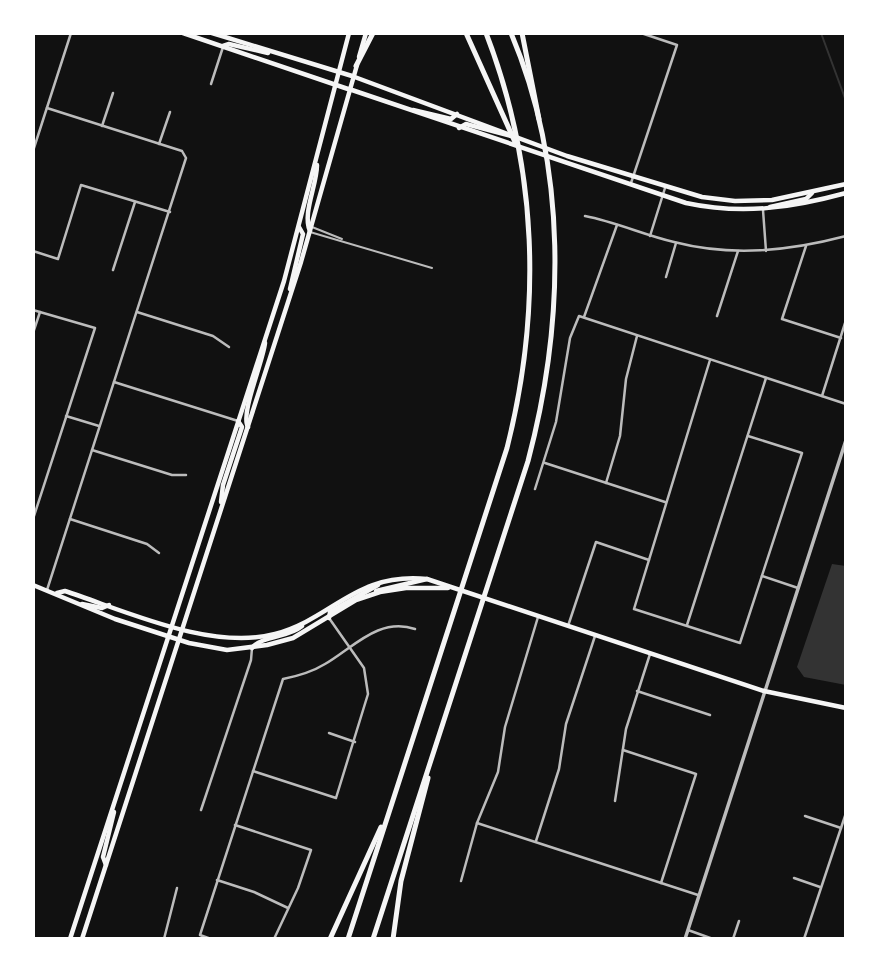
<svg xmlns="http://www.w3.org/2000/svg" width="879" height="972" viewBox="0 0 879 972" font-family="'Public Sans',sans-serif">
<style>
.water{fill:#333}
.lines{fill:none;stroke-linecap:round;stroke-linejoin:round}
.stream{stroke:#333;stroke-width:2}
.service{stroke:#bcbcbc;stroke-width:2}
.minor{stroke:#bcbcbc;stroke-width:2.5}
.tertiary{stroke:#bcbcbc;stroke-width:3.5}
.secondary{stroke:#f5f5f5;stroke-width:4.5}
.primary{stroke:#f5f5f5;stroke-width:4.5}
.motorway{stroke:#f5f5f5;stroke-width:5}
</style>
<rect width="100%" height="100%" fill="#111"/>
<!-- water -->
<path class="water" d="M832 564 846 566V685L804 677 797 667Z"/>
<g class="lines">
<!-- stream -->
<path class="stream" d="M821 33 846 101"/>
<!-- service -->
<g class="service">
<path d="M312 227 342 239"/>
<path d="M310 232 432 268"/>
</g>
<!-- minor -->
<g class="minor">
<path d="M211 84 223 47"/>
<path d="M47 108 182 151 186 158 47 590"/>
<path d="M102 126 113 93"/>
<path d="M159 144 170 112"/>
<path d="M33 151 71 33"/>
<path d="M631 183 677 45 641 33"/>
<path d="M763 210 766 251"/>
<path d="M585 216C616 222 644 235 674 242 732 257 789 251 846 236"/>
<path d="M650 236 665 188"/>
<path d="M806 246 782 319 841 338"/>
<path d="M33 251 58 259 81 185 170 212"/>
<path d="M113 270 135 202"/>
<path d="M666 277 676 243"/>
<path d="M33 310 95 328 33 519"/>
<path d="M137 312 213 336 229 347"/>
<path d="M717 316 738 251"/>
<path d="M584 317 617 225"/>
<path d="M33 333 40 312"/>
<path d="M710 360 634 609 740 643 802 453 748 436"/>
<path d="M114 382 238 421"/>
<path d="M822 396 846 320"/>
<path d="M66 416 99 426"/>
<path d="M92 450 172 475H186"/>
<path d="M545 463 665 502"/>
<path d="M606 483 620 436 626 379 637 336"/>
<path d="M535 489 556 422 570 338 579 316 846 404"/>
<path d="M70 519 147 544 159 553"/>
<path d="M762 576 798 588"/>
<path d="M687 625 766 378"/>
<path d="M568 626 596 542 649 560"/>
<path d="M637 691 710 715"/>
<path d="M329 733 355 742"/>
<path d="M623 750 696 774 661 883"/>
<path d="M253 771 336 798 368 694 364 668 329 618"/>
<path d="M615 801 626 729 650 654"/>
<path d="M201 810 251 660 252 648"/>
<path d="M805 816 841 828"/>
<path d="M477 823 698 895"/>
<path d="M235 825 311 850 298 888 274 939"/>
<path d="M536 841 559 769 566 724 595 636"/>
<path d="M794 878 820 887"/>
<path d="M217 880 254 892 288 908"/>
<path d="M461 881 477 823 498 772 505 727 538 617"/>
<path d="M688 930 713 939"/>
<path d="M164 939 177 888"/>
<path d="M211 939 200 935 283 679C298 676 312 672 325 664 354 647 379 617 415 629"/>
<path d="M733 939 739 921"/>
<path d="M804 939 846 813"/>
</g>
<!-- tertiary -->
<path class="tertiary" d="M685 939 846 440"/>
<!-- secondary -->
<g class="secondary">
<path d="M352 76 567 156 702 197 735 201 772 200 846 184"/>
<path d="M349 89 686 203C742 215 791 208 846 193"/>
<path d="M413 110 451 119 457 114"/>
<path d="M459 128 466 124 511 136"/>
<path d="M770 207 806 199 812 193"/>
<path d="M33 585 115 619 189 643 227 650 267 645 293 638 356 600 380 592 406 588H448"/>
<path d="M376 591 427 579"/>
<path d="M57 593 65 591C126 611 211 651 275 634 334 618 355 572 427 579L764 691 846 708"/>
<path d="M82 604 102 608 109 605"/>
<path d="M329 618 330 612 378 585"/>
<path d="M252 648C263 635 288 638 302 626"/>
</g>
<!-- primary -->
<g class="primary">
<path d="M183 33 348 89"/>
<path d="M212 33 352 76"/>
<path d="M223 46 229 44 268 53"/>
<path d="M359 57 366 33"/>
<path d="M310 231C302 214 317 185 317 165"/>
<path d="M290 289 303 234 299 227"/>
<path d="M248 427C240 414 263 362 265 343"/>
<path d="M221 502 223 485 242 427 238 421"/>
<path d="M106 865 103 857 114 812"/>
<path d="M70 939 284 281 349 33"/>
<path d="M82 939 301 262 357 65"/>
</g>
<!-- motorway -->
<g class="motorway">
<path d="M466 33 515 142"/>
<path d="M522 33 539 119"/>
<path d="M356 66 373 33"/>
<path d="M330 939 381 827"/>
<path d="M348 939 507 448C542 310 538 168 486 33"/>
<path d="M373 939 528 461C565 322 568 168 511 33"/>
<path d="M393 939 401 881 428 778"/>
</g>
</g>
<!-- border -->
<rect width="879" height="972" fill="none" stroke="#ffffff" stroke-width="70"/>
</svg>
